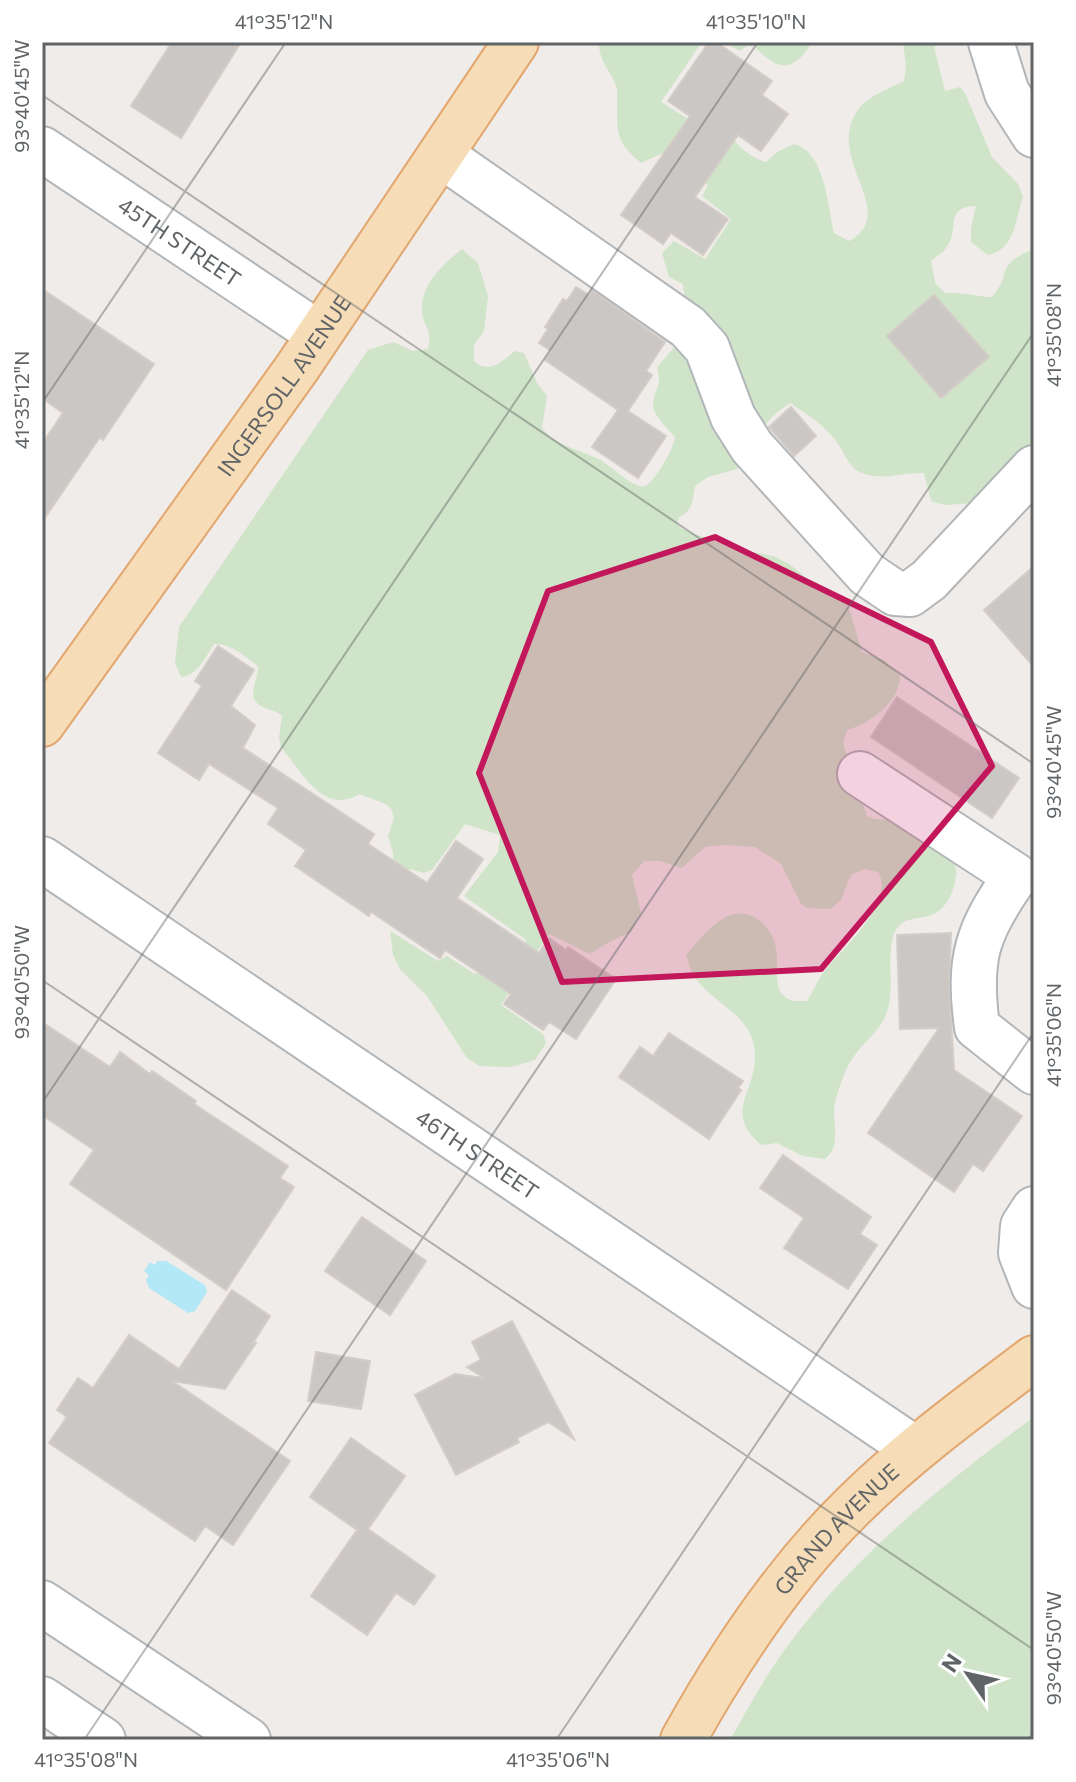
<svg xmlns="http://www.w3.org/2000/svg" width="1076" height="1782" viewBox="0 0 1076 1782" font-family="Commissioner,sans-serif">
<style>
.green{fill:#cfe4c8}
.water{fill:#b3e9f6}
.building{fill:#cbc7c5;stroke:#d4cdc7;stroke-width:2}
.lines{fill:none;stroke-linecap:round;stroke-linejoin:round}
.minor-casing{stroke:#b3b6b9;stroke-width:48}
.major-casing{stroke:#e2a66f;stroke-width:48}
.minor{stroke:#fff;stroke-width:44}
.major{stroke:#f6ddb7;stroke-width:44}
.marked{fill:#c2185b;fill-opacity:0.2;stroke:#c2185b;stroke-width:6;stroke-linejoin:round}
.ticks{fill:none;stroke:#606467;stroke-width:2;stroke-opacity:0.45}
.labels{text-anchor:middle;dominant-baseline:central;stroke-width:7;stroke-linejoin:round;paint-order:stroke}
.street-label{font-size:22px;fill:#606467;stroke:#fff}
.neatline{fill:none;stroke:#606467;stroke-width:3}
.ticks-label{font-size:20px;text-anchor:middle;fill:#606467}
</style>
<rect width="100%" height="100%" fill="#f0ece9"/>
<!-- green -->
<g class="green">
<path d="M599 42H702L661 102 696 124 726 131C736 144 750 158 766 162L777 152 794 144C825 152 828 206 834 233L849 241C903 212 819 156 861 106 871 95 891 88 904 81L906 66 903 42H938L934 47 945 91 960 87 965 93 992 157 1018 184 1023 197C1015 218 1016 250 988 255L971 242V228L976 206C943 207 961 229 946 248 943 253 935 257 931 261L935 283 945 293C962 292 976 297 992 297 1013 273 993 266 1034 249V450L973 503 945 505 931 501 924 473C903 472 883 481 862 473 850 469 845 454 838 444 827 427 807 414 790 403 765 420 762 426 755 456L737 469 708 477 695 486C693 499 693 511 679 517L677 524 682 529 703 537 720 539 732 548 773 556 789 564 819 588 848 605 862 652 884 660 900 676C900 702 869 724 847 730L843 743 867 816C880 823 889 817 902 817 922 817 953 849 956 869 957 875 954 887 952 892 935 935 900 902 892 941 887 966 896 996 884 1019 878 1031 865 1042 857 1052 845 1067 840 1085 835 1102 831 1121 843 1145 825 1159L803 1156 777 1143 761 1145C718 1109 765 1087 753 1042 746 1011 706 1000 692 972 689 967 688 960 686 955 703 936 727 901 756 918 766 924 774 936 776 948 779 961 773 987 784 996 789 1002 800 1001 807 1001 813 992 817 981 823 973 839 952 897 902 878 872L865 869 851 875 841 900 830 909 807 908 801 904 781 864 755 847 723 845 705 847 682 868 660 861H644L632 875 641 913 631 932 609 942 590 954 549 934 501 1005 543 1034 546 1043 535 1060 511 1067 479 1066 467 1058 427 996 400 969 393 955 390 931 438 961 447 956 475 974 526 945 525 939 464 896 498 852 500 835 465 824 432 870 423 873 411 869 393 874V852L388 837 394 817 391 809 386 804 359 794C324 816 301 771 281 747L279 738 282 716C275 709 265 710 258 704 247 695 259 677 258 666 244 656 231 643 214 644 205 658 198 675 181 677L175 663 179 627 368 350 393 342 413 351 428 349C433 327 424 329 422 312 420 285 443 264 462 249L478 263 488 296 484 331 474 345V361C488 375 503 361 515 351L524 353 537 383 547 396 542 428C558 448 581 449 602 461 612 467 635 490 645 486 655 482 674 448 675 437 668 429 653 415 653 405 654 387 663 389 657 367L678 343 686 307 683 284 669 277 662 253 674 241 705 259 731 219 702 196 708 185 661 154 641 163C616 142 617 134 617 102 617 95 618 88 615 83 608 67 599 61 599 42Z"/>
<path d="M724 42H813C792 73 779 72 754 46H747L740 51Z"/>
<path d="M1034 1417V1740H730C742 1719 754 1697 767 1676 832 1574 937 1488 1034 1417Z"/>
</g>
<!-- water -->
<path class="water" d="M157 1261H166L205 1285 207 1292 195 1311 188 1313 149 1288 146 1280 149 1275 144 1271 150 1262 155 1265Z"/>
<!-- building -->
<g class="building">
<path d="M172 42H241L181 138 131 106Z"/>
<path d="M709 42H716L772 81 762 95 788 114 761 151 738 135 695 197 728 219 703 255 671 233 663 244 621 215 690 116 668 101Z"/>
<path d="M576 287 589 295 592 290 665 342 646 371 652 375 628 411 666 436 638 478 592 447 618 410 545 360 551 351 539 343 548 329 545 327 563 299 567 301Z"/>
<path d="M42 289 154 364 103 440 100 437 42 522V444L63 413 42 398Z"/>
<path d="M934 295 989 357 941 398 887 336Z"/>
<path d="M791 407 816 436 794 456 769 427Z"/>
<path d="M1034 566V667L984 610Z"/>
<path d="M218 646 254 670 231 706 255 725 243 748 374 834 368 844 427 883 456 841 483 859 457 898 539 953 549 938 566 950 568 947 616 979 576 1039 549 1022 543 1030 504 1004 511 994 445 950 440 958 371 912 369 916 295 866 306 850 268 824 278 808 209 764 199 780 158 753 202 686 195 681Z"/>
<path d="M897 697 1019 778 992 818 871 737Z"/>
<path d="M951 933 949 984 954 1070 1022 1116 983 1171 973 1164 954 1192 868 1133 939 1028 900 1029 897 935Z"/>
<path d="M42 1022 110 1067 120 1052 150 1074 152 1071 196 1101 194 1104 288 1166 280 1178 294 1187 226 1290 70 1184 94 1150 42 1115Z"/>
<path d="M669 1033 743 1081 738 1088 741 1090 709 1139 619 1077 640 1047 653 1056Z"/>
<path d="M783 1155 871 1217 860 1234 877 1245 848 1289 784 1248 804 1218 760 1188Z"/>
<path d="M362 1217 426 1261 390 1315 325 1271Z"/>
<path d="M232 1290 270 1316 253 1343H256L225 1389 172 1381 290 1461 233 1545 205 1526 195 1541 49 1443 67 1417 57 1410 78 1378 93 1388 129 1335 179 1369Z"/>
<path d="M512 1321 574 1439 548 1422 517 1438 519 1442 456 1475 415 1395 455 1374 484 1378 467 1367 481 1360 472 1342Z"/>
<path d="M316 1352 370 1361 361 1409 308 1401Z"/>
<path d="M351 1438 405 1476 368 1529 435 1576 414 1605 396 1593 367 1635 311 1596 357 1530 310 1497Z"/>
</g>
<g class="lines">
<defs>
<g id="minor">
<path d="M991 42 1007 93 1034 135"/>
<path id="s1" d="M42 149 319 334"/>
<path d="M441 155 688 327 707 348 733 417 752 447 867 574 895 593 910 594 929 580 1034 468"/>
<path d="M860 774 1016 876C976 932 968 959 977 1027L1034 1072"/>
<path id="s2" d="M42 859 915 1449"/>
<path d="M1034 1209 1023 1226 1021 1253 1034 1286"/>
<path d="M42 1603 248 1740"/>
<path d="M42 1699 103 1740"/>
</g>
<g id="major">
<path id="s3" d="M42 724 297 368 516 42"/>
<path id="s4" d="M683 1740C729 1657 786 1571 855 1504 910 1450 972 1405 1034 1358"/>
</g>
</defs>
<!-- minor casing -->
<use href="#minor" class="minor-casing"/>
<!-- major casing -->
<use href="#major" class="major-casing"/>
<!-- minor -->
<use href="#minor" class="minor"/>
<!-- major -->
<use href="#major" class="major"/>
</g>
<!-- marked area -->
<path class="marked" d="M715 537 931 642 992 766 821 969 562 982 479 773 548 591Z"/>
<!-- ticks -->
<path class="ticks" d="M42 95 1034 764M42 403 286 42M42 980 1034 1650M42 1103 758 42M84 1740 1034 332M556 1740 1034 1032M1028 1740 1034 1732"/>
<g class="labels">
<!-- street labels -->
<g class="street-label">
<text stroke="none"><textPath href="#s1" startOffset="166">45TH STREET</textPath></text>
<text stroke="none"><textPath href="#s3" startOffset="416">INGERSOLL AVENUE</textPath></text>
<text stroke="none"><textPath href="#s2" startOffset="526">46TH STREET</textPath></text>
<text stroke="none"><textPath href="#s4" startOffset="262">GRAND AVENUE</textPath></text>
</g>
</g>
<!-- border -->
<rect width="1076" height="1782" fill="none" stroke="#ffffff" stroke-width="88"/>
<!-- north arrow -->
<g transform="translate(968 1674) rotate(304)" stroke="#ffffff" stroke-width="6" paint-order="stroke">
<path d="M0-6L14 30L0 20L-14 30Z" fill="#606467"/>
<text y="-12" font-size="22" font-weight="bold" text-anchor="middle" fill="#606467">N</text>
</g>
<rect x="44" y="44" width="988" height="1694" class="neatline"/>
<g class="ticks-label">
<text x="284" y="29">41°35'12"N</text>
<text x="756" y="29">41°35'10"N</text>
<text transform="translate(22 96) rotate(-90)" y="7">93°40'45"W</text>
<text transform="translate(1054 335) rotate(-90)" y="7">41°35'08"N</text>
<text transform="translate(22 400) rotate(-90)" y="7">41°35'12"N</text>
<text transform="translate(1054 762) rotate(-90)" y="7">93°40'45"W</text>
<text transform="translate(22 982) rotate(-90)" y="7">93°40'50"W</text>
<text transform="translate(1054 1035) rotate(-90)" y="7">41°35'06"N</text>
<text transform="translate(1054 1648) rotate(-90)" y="7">93°40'50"W</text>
<text x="86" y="1767">41°35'08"N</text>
<text x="558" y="1767">41°35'06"N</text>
</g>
</svg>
